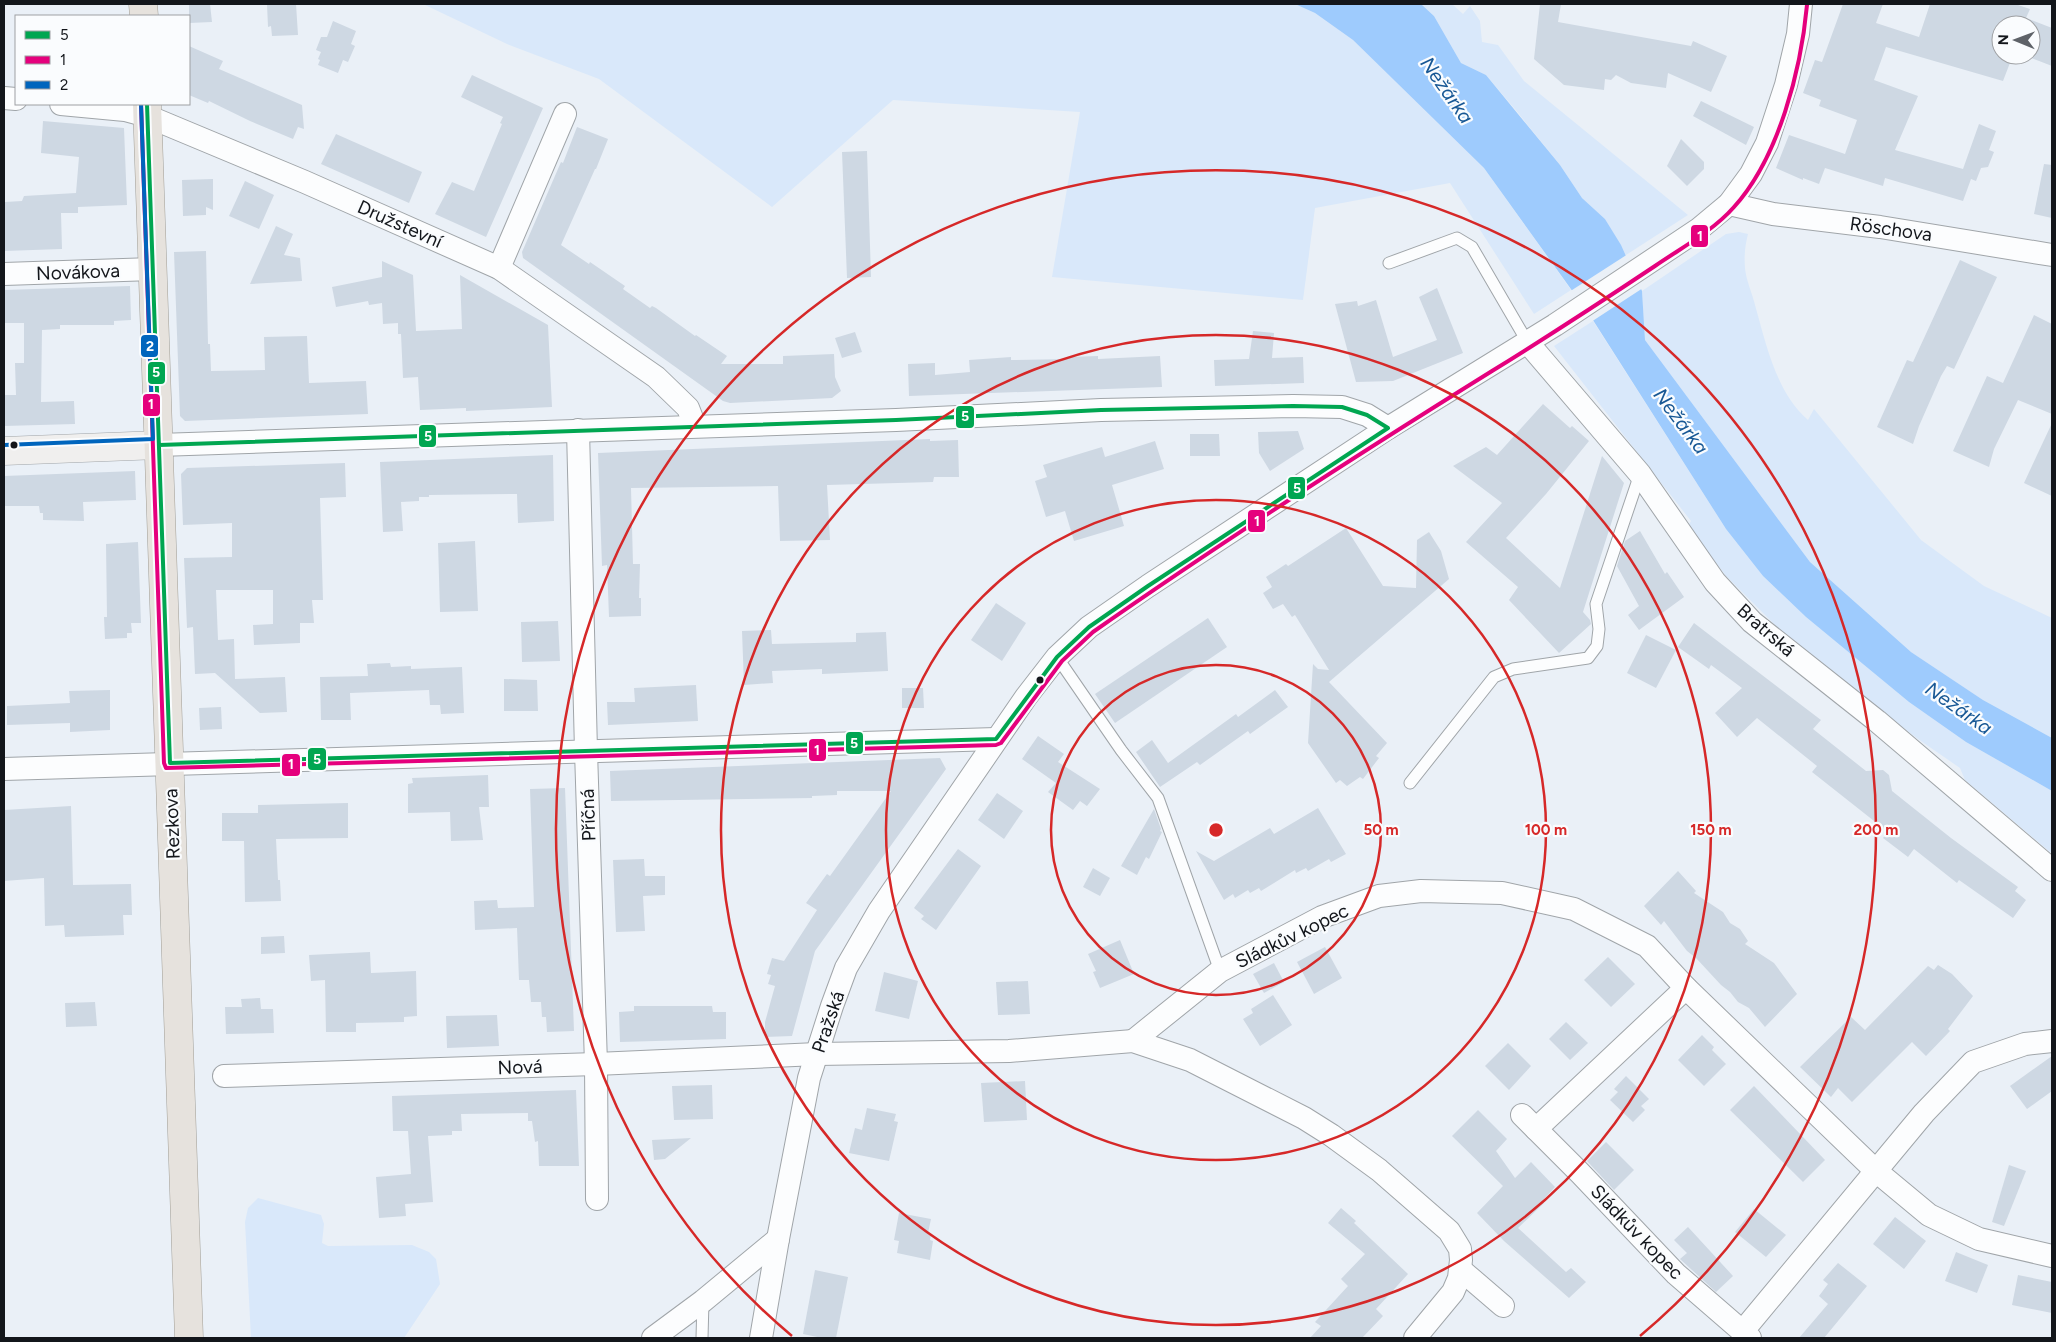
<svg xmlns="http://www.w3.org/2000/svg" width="2056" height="1342" viewBox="0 0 2056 1342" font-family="Figtree,sans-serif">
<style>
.green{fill:#d9e8fa}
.water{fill:#9ecbfd}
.pier{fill:#eaf0f7}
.building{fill:#ced8e3}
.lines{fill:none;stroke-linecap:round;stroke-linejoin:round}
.service-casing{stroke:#a0a5a9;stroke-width:13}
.minor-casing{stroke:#a0a5a9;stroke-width:24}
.secondary-casing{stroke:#a0a5a9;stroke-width:29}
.primary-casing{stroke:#a19e96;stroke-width:29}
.service{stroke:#fcfdfe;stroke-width:11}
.minor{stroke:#fcfdfe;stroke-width:22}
.secondary{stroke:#f0efee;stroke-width:28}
.primary{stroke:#e6e2dd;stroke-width:28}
.bus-1-casing{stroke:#fafcfe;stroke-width:8}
.bus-2-casing{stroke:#fafcfe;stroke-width:8}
.bus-3-casing{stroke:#fafcfe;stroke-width:8}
.bus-1{stroke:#00a651;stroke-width:4}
.bus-2{stroke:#e5007d;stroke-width:4}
.bus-3{stroke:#0065bd;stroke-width:4}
.ring{fill:none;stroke:#d62828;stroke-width:2.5}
.bus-dot{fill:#13161b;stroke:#fafcfe;stroke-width:2}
.labels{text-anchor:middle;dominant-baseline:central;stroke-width:4.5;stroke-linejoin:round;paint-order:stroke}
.street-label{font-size:19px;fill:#13161b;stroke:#fafcfe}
.water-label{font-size:20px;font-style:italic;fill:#185895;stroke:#fafcfe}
.centre{fill:#d62828;stroke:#fafcfe;stroke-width:2.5}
.ring-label{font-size:15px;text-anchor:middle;font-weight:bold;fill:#d62828;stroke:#fafcfe;stroke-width:4.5;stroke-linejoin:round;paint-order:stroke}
.line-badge{stroke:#fafcfe;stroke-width:2}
.badge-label{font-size:14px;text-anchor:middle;font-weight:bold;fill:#fff}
</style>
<rect width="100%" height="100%" fill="#eaf0f7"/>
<!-- green -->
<g class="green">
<path d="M423 4H1295L1315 13 1353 40 1484 168 1571 290 1534 314 1450 183 1315 208 1303 300 1052 277 1080 112 893 100 772 207 599 79 507 44Z"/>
<path d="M1421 4H1452L1463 14 1470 6 1480 21 1482 42 1498 45 1524 81 1688 215 1626 255 1605 219 1582 198 1560 165 1514 108 1486 75 1461 63 1434 16Z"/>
<path d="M1739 232 1748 234C1745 246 1744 256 1745 268 1746 280 1752 293 1755 305 1766 344 1776 392 1808 420L1814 409 1921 540 1984 586 2052 618V738L1983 700 1911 652 1810 562 1645 340 1642 291 1726 234Z"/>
<path d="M1593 321 1726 529 1763 576 1806 617 1909 702 1966 742 2052 791V851L2050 852 1965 780 1960 768 1918 739 1868 701 1783 633 1726 576 1688 526 1691 521 1554 346Z"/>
<path d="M258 1198 321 1215 324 1224 322 1243 328 1246 412 1245 429 1252 436 1259 440 1284 404 1338H251L245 1222 248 1208Z"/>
</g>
<!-- water -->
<path class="water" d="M1295 4H1421L1434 16 1461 63 1486 75 1560 165 1582 198 1605 219 1621 245 1642 291 1645 340 1810 562 1911 652 1983 700 2052 738V791L1966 742 1909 702 1806 617 1763 576 1726 529 1591 317 1484 168 1353 40 1315 13Z"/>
<!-- pier -->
<path class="pier" d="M1628 254 1643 288 1591 322 1569 292Z"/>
<!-- building -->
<g class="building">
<path d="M189 4H210L212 22 189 23Z"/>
<path d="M267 4H296L298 35 272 36 271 26 268 27Z"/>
<path d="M1540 4H1561L1558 22 1691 46 1693 41 1727 56 1711 92 1668 73 1666 88 1631 83 1616 75 1611 80 1605 79 1604 90 1564 85 1534 59Z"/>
<path d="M1843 4H1883L1876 23 1919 37 1930 4H2015L2030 9 2026 18 2052 28V66L2024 55H2031V25H2001V55H2013L2003 81 1886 47 1874 80 1918 96 1895 150 1963 169 1979 124 1996 131 1989 150 1994 152 1988 167 1981 168 1976 181 1971 179 1963 201 1885 178 1883 186 1825 168 1819 184 1803 178V180L1776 168 1789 135 1845 154 1857 120 1819 106 1821 100 1803 93 1815 60 1822 62Z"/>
<path d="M333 21 356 31 351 44 355 46 348 62 343 60 338 73 318 65 320 60 318 59 321 52 316 50 321 37H327Z"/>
<path d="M189 46 223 61 219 69 302 105 304 129 298 127 293 139 250 121 209 101 208 103 189 95Z"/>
<path d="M472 75 543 108 486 237 435 214 452 182 474 191 502 124 500 123 503 117 461 97Z"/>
<path d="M1701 101 1754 127 1746 145 1693 116Z"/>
<path d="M43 121 124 128 127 205 78 207V213H61L62 249 4 251 5 202 22 201 24 196 76 193 79 157 41 153Z"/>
<path d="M577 127 608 139 596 169H595L561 245 589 264 590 262 625 286 623 289 650 308 652 306 656 308 695 336 696 335 727 356 721 364H783V356L834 354 835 377 841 391 832 398 730 403 723 401 523 258 522 252 561 162 563 163Z"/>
<path d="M336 134 422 172 409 203 321 164Z"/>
<path d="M1681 139 1704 162V169L1687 186 1667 166Z"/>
<path d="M867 151 871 277 847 278 842 152Z"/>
<path d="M2044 164 2052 165V218L2034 214Z"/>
<path d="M213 179V210L206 207V215L183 216 182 180Z"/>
<path d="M245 181 274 195 259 229 229 216Z"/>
<path d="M276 226 293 234 284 255 300 258 302 281 250 284Z"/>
<path d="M206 251 208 344H210L211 371 265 370 264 337 307 336 309 383 366 381 368 414 185 421 180 416 174 252Z"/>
<path d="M1960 260 1997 277 1954 369 1947 366 1941 376 1919 426 1913 444 1877 427 1907 360 1913 362Z"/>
<path d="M382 261 413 275 416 331 462 329 460 275 548 325 552 407 466 411V408L420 410 418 377 403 378 401 334H398V323L383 324 382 303 369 305 368 301 336 307 332 287 382 277Z"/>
<path d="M130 286 131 320 114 321V325H60V329L42 330 41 402 74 401 75 424 4 426V395H16L15 363H24V323H4V290Z"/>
<path d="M1437 288 1463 353 1393 381 1356 382 1335 304 1357 301 1358 306 1376 300 1393 357 1437 340 1419 297Z"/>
<path d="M2034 315 2052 324V414L2018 400 1994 449 1989 467 1953 451 1987 376 2003 383Z"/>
<path d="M1253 331 1274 333 1272 358 1303 357 1304 383 1215 386 1214 360 1249 359Z"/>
<path d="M855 332 862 352 842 358 835 338Z"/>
<path d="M1098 356V359L1160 356 1162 387 909 396 908 364 935 363V375L970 372 969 360 1011 357V360L1069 359V357Z"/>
<path d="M1543 404 1570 428 1572 426 1589 441 1546 494 1506 538 1560 588 1602 456 1624 483 1583 612 1590 620 1591 624 1559 653 1509 600 1518 587 1466 542 1502 503 1453 466 1486 447 1497 455Z"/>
<path d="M2052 423V496L2024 483Z"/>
<path d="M1298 431 1304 449 1270 471 1259 453 1258 432Z"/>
<path d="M1190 434H1219L1220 456H1190Z"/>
<path d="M930 439V441L958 440 959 477H934L933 482 827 485 830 540 780 541 778 486 631 488 633 564H640L639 598H641V616L609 617 607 565 602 566 598 453Z"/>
<path d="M1155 441 1164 469 1112 485 1124 526 1074 541 1065 511 1046 517 1035 481 1047 477 1043 465 1102 447 1105 457Z"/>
<path d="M553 455 554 521 518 523 517 494 429 495V497H419V501L401 502 403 531 383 532 380 462Z"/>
<path d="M345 463 346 497 320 498 323 600H312L314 623H300V643L254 645 253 625 273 624V590H216L218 640 234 639 235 679 285 677 287 712 260 713 215 673 195 674 193 627 187 628 184 558 232 557V523L183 525 181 474 187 468Z"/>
<path d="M135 471 136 500 83 502 84 521 43 520V513H40L39 506H4V476Z"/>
<path d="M1346 528 1383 586 1416 588 1417 540 1429 532 1441 551 1449 579 1329 682 1387 743 1376 756 1379 758 1363 779 1360 777 1347 786 1340 780 1336 783 1308 743 1313 664 1318 669 1329 670 1295 615 1292 617 1283 604 1273 609 1263 593 1272 587 1266 577 1286 564 1288 566Z"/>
<path d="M1640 531 1665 574 1667 572 1684 597 1639 630 1628 615 1639 606 1617 566 1625 541Z"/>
<path d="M475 541 478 611 440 612 438 543Z"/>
<path d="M138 542 141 623H131L132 633H127V638L105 639 104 617H107L106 544Z"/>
<path d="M996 603 1026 623 1002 661 971 640Z"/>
<path d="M1208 618 1227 647 1115 723 1095 694Z"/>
<path d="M558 621 560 661 522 662 521 622Z"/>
<path d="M1694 623 1821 720 1813 729 1866 771 1883 770 1889 775 1892 791 1951 838 2018 887 2015 891 2026 900 2013 918 1959 880 1957 883 1914 849 1908 857 1883 838 1888 832 1812 772 1817 766 1757 718 1737 737 1715 713 1742 688 1711 665 1709 669 1678 647Z"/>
<path d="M771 630 772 644 856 642V633L886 632 888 671 822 674V669L772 671 773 683 744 685 742 631Z"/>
<path d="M1646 635 1676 650 1656 688 1627 673Z"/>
<path d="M390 663 391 667 411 666V669L462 667 464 713 441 714 440 705H430L429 690 350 693 351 720H321L320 677 368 676 367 664Z"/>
<path d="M504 679 537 680 538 711H504Z"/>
<path d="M696 685 698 721 608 725 607 702H635L634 688Z"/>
<path d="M902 688H923L924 708H902Z"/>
<path d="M110 690V730L70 732V723L7 725V706L70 703 69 691Z"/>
<path d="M1275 690 1288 707 1250 734 1248 731 1200 765 1197 762 1160 787 1136 752 1152 740 1168 763 1236 714 1238 717Z"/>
<path d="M221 707 222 729 200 730 199 708Z"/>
<path d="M1038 736 1064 754 1058 762 1100 789 1087 806 1080 801 1073 810 1048 792 1056 783 1022 759Z"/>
<path d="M940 758 946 769 815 951 792 1036 765 1037V1022L775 986 768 984 771 975 767 974 772 958 784 961 817 910 806 903 827 874 830 876 891 791H837V795L812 796V798L611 801 610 771Z"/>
<path d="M488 775 489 807H479L483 840 451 841 450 812 408 813V784L413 783 412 778Z"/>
<path d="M565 788 574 1031 547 1032 546 1017H542L541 1002H531L529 980H519L517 928 475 930 474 901 497 900 498 908 534 907 530 789Z"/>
<path d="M997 793 1023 811 1004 839 978 820Z"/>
<path d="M348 803V838L276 839 278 880H280L281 901 245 902 244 841H222V813H258V805Z"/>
<path d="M71 806 73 885 131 884 132 915H123L124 935 65 937 64 925 45 926 44 878 4 881V810Z"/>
<path d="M1318 808 1346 854 1331 862 1329 859 1308 871 1306 868 1296 873 1295 870 1261 891 1259 888 1250 893 1248 890 1235 898 1233 894 1224 900 1196 851 1214 861 1270 828 1274 834Z"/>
<path d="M1154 809 1161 829 1160 831 1162 832 1149 859 1146 857 1137 875 1121 866Z"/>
<path d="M958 849 981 866 936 930 921 919 924 916 914 908Z"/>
<path d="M644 859 645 876H665V895L643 896 645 931 616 932 613 860Z"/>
<path d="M1093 868 1110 878 1100 896 1083 887Z"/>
<path d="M1678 871 1696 891 1694 893 1723 912 1730 923 1740 929 1748 941 1745 944 1774 963 1797 994 1765 1027 1749 1008 1738 1002 1730 992 1721 985 1696 958 1687 951 1664 921 1661 925 1644 906Z"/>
<path d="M284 936 285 953 261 954V937Z"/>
<path d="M1120 940 1134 974 1100 988 1093 972 1096 971 1088 954Z"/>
<path d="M1325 947 1342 978 1314 994 1297 962Z"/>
<path d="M370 952 371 973 416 971 417 1016 404 1017V1022L356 1023V1032H326L325 980 311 981 309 955Z"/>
<path d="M1608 957 1635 984 1611 1007 1584 980Z"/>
<path d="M1274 963 1284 982 1264 993 1253 974Z"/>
<path d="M1938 965 1952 974 1973 996 1948 1029 1950 1031 1926 1056 1912 1042 1852 1102 1838 1088 1831 1097 1800 1067 1851 1017 1865 1030 1928 966 1934 970Z"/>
<path d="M884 972 918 981 909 1019 875 1011Z"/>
<path d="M1028 981 1030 1014 998 1015 996 982Z"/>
<path d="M1273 995 1292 1025 1260 1046 1243 1019 1253 1013 1251 1009Z"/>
<path d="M260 998 261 1009H273L274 1033 226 1034 225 1007H242L241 999Z"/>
<path d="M95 1002 97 1026 66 1027 65 1003Z"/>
<path d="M634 1006H712L713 1012H726V1039L620 1042 619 1012 634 1011Z"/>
<path d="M497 1015 499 1046 447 1048 446 1016Z"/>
<path d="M1566 1022 1588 1043 1570 1060 1549 1039Z"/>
<path d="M1702 1035 1714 1047 1712 1050 1726 1064 1704 1086 1678 1060Z"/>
<path d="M1508 1043 1531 1066 1509 1090 1485 1066Z"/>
<path d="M2052 1056V1091L2027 1109 2010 1086Z"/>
<path d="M1626 1076 1649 1099 1641 1106 1645 1110 1633 1122 1610 1100 1618 1092 1614 1089Z"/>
<path d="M1025 1081 1027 1120 984 1122 981 1083Z"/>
<path d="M712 1085 713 1119 674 1120 672 1086Z"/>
<path d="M1754 1086 1825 1160 1803 1182 1730 1110Z"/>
<path d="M576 1090 579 1166H539L538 1141 535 1142 532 1121H528V1113L461 1114 462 1131H452V1135L428 1136 433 1202 405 1204 406 1216 379 1218 376 1177 411 1174 408 1131H393L392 1096Z"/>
<path d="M867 1108 896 1114 894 1121 898 1122 889 1161 849 1153 855 1128 862 1130Z"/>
<path d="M1478 1110 1507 1139 1496 1151 1515 1178 1531 1162 1555 1187 1542 1201 1544 1203 1518 1228 1566 1272 1571 1268 1586 1282 1569 1298 1504 1241 1477 1213 1503 1186 1452 1136Z"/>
<path d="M691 1138 665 1159 654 1160 652 1140Z"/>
<path d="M1606 1142 1634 1170 1614 1190 1587 1161Z"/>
<path d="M2009 1165 2026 1171 2004 1226 1992 1222Z"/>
<path d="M1341 1208 1356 1221 1354 1223 1408 1274 1376 1309 1383 1316 1362 1338H1310L1321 1326 1315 1322 1348 1286 1341 1279 1365 1254 1328 1223Z"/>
<path d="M1754 1209 1786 1235 1766 1257 1735 1232Z"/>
<path d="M899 1213 931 1219 928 1233 931 1234 930 1240 933 1241 930 1260 897 1253 899 1241 894 1240Z"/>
<path d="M1895 1217 1926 1241 1904 1269 1873 1244Z"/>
<path d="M1688 1227 1733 1276 1716 1292 1680 1259 1687 1253 1674 1240Z"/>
<path d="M1956 1252 1988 1265 1977 1293 1945 1281Z"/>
<path d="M1838 1263 1867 1286 1824 1338H1799L1828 1304 1819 1296 1828 1284 1823 1280Z"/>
<path d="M815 1270 848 1277 836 1338H822L803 1334Z"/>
<path d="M2018 1275 2052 1282V1313L2012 1305Z"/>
</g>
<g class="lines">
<defs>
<g id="service">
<path d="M1389 263 1457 238 1472 247 1528 343"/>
<path d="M1057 657 1121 750 1158 798 1220 971"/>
<path d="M1410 783 1494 677 1513 669 1588 658 1597 646 1599 629 1596 604 1640 474"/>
<path d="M702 1338 703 1301"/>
</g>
<g id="minor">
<path d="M4 98 16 99"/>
<path d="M61 104 125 110 147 116 305 182 499 268 656 377 688 408 695 426"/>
<path d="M1729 204 1773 214 1880 227 2052 255"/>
<path d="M499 268 565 114"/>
<path d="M4 274 153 269"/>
<path d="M1528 343 1640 474 1715 582 1752 622 1877 721 2052 870"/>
<path d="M578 430 586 751 596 1064 597 1199"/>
<path d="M159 445 896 420 1101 410 1293 406 1342 407 1367 415 1388 428"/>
<path d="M4 769 996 739"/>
<path d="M1133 1041 1220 971 1322 917 1379 896 1421 891 1502 893 1574 909 1647 946 1686 988 1876 1171 1929 1215 1979 1239 2052 1256"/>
<path d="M224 1076 596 1064 817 1054 1009 1051 1133 1041 1190 1060 1304 1118 1331 1135 1379 1170 1449 1231 1460 1249 1461 1260 1459 1278 1453 1292 1415 1338"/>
<path d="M1522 1115 1580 1173 1676 1274 1750 1338"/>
<path d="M1536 1129 1686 988"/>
<path d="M1461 1270 1503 1306"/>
<path d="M1742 1332 1924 1113 1973 1062 2025 1044 2052 1041"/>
<path d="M653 1338 703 1301 778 1239"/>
<path d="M761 1338 778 1239 809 1078 832 1006 846 968 879 911 1026 697 1057 657 1089 627 1148 586 1388 428 1555 325 1699 229 1729 204 1751 174 1767 143 1786 85 1798 34 1801 4"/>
</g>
<path id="secondary" d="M4 451 159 445"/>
<g id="primary">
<path d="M143 4 144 16"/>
<path d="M147 104 189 1338"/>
</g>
</defs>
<!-- service casing -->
<use href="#service" class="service-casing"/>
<!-- minor casing -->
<use href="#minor" class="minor-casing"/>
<!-- secondary casing -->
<use href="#secondary" class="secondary-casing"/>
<!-- primary casing -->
<use href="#primary" class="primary-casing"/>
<!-- service -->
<use href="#service" class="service"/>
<!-- minor -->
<use href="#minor" class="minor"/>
<!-- secondary -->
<use href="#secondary" class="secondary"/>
<!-- primary -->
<use href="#primary" class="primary"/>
<defs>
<path id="bus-1" d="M147 104 170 763 996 739 1057 657 1089 627 1148 586 1388 428 1367 415 1342 407 1293 406 1101 410 896 420 159 445"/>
<path id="bus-2" d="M141 104 164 763 166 768 996 745 1001 743 1062 661 1093 632C1223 541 1357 455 1492 371 1547 337 1601 302 1655 266 1681 248 1713 231 1734 207 1779 157 1801 70 1807 5"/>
<path id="bus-3" d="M4 445 153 439 141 104"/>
</defs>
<!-- bus-1 casing -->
<use href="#bus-1" class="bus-1-casing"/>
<!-- bus-2 casing -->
<use href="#bus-2" class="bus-2-casing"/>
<!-- bus-3 casing -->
<use href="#bus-3" class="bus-3-casing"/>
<!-- bus-1 -->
<use href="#bus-1" class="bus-1"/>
<!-- bus-2 -->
<use href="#bus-2" class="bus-2"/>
<!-- bus-3 -->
<use href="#bus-3" class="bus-3"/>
</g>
<!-- distance rings -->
<g class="ring">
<circle cx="1216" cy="830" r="165"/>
<circle cx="1216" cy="830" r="330"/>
<circle cx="1216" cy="830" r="495"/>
<path d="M792 1336A660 660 0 1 1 1640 1336"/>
</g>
<!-- markers -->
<g class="bus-dot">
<circle cx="14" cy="445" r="4.5"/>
<circle cx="1040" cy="680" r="4.5"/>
</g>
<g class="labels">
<!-- street labels -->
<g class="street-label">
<text transform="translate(400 224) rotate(24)">Družstevní</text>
<text transform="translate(1891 229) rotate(8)">Röschova</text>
<text transform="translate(78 272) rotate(-2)">Novákova</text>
<text transform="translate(1766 630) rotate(41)">Bratrská</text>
<text transform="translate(588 815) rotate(-92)">Příčná</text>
<text transform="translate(172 824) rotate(-92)">Rezkova</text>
<text transform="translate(1292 936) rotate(-26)">Sládkův kopec</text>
<text transform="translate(828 1022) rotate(-71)">Pražská</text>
<text transform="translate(520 1067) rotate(-2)">Nová</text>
<text transform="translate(1637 1232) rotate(46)">Sládkův kopec</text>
</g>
<!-- water labels -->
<g class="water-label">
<text transform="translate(1447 90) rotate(55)">Nežárka</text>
<text transform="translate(1681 421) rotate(53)">Nežárka</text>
<text transform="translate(1959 708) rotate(35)">Nežárka</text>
</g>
</g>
<circle cx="1216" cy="830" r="8" class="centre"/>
<g class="ring-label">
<text x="1381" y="835">50 m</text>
<text x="1546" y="835">100 m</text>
<text x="1711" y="835">150 m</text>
<text x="1876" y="835">200 m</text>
</g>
<g class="line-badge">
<rect x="1690" y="224" width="19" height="24" rx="5" fill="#e5007d"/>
<rect x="140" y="334" width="19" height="24" rx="5" fill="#0065bd"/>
<rect x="147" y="361" width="19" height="24" rx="5" fill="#00a651"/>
<rect x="142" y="393" width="19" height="24" rx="5" fill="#e5007d"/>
<rect x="955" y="405" width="20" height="24" rx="5" fill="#00a651"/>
<rect x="418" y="424" width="19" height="24" rx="5" fill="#00a651"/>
<rect x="1287" y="476" width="19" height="24" rx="5" fill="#00a651"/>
<rect x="1247" y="509" width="19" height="24" rx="5" fill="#e5007d"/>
<rect x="845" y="731" width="19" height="24" rx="5" fill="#00a651"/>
<rect x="808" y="738" width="19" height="24" rx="5" fill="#e5007d"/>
<rect x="307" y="747" width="20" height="24" rx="5" fill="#00a651"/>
<rect x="281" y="753" width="20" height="24" rx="5" fill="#e5007d"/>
</g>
<g class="badge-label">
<text x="1700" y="241">1</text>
<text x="150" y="351">2</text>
<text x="156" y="377">5</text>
<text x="151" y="409">1</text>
<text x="965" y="421">5</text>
<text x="428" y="441">5</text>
<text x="1297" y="493">5</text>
<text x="1257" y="526">1</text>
<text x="854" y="748">5</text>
<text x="817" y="755">1</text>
<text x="317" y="764">5</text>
<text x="291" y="769">1</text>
</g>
<!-- border -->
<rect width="2056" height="1342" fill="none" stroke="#13161b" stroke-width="10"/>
<!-- legend -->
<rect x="15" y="15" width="175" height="90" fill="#fafcfe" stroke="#9ea0a3"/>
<rect x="25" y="31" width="25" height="8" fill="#00a651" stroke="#9ea0a3"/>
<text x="60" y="40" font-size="15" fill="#13161b">5</text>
<rect x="25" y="56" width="25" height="8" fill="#e5007d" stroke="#9ea0a3"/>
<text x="60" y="65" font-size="15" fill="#13161b">1</text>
<rect x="25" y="81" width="25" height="8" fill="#0065bd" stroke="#9ea0a3"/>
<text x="60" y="90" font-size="15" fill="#13161b">2</text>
<!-- north arrow -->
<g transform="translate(2016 40) rotate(271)"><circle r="24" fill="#fafcfe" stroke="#9ea0a3"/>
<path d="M0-4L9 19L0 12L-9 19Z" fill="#5e6268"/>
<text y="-8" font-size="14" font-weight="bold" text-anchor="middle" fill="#13161b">N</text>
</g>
</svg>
